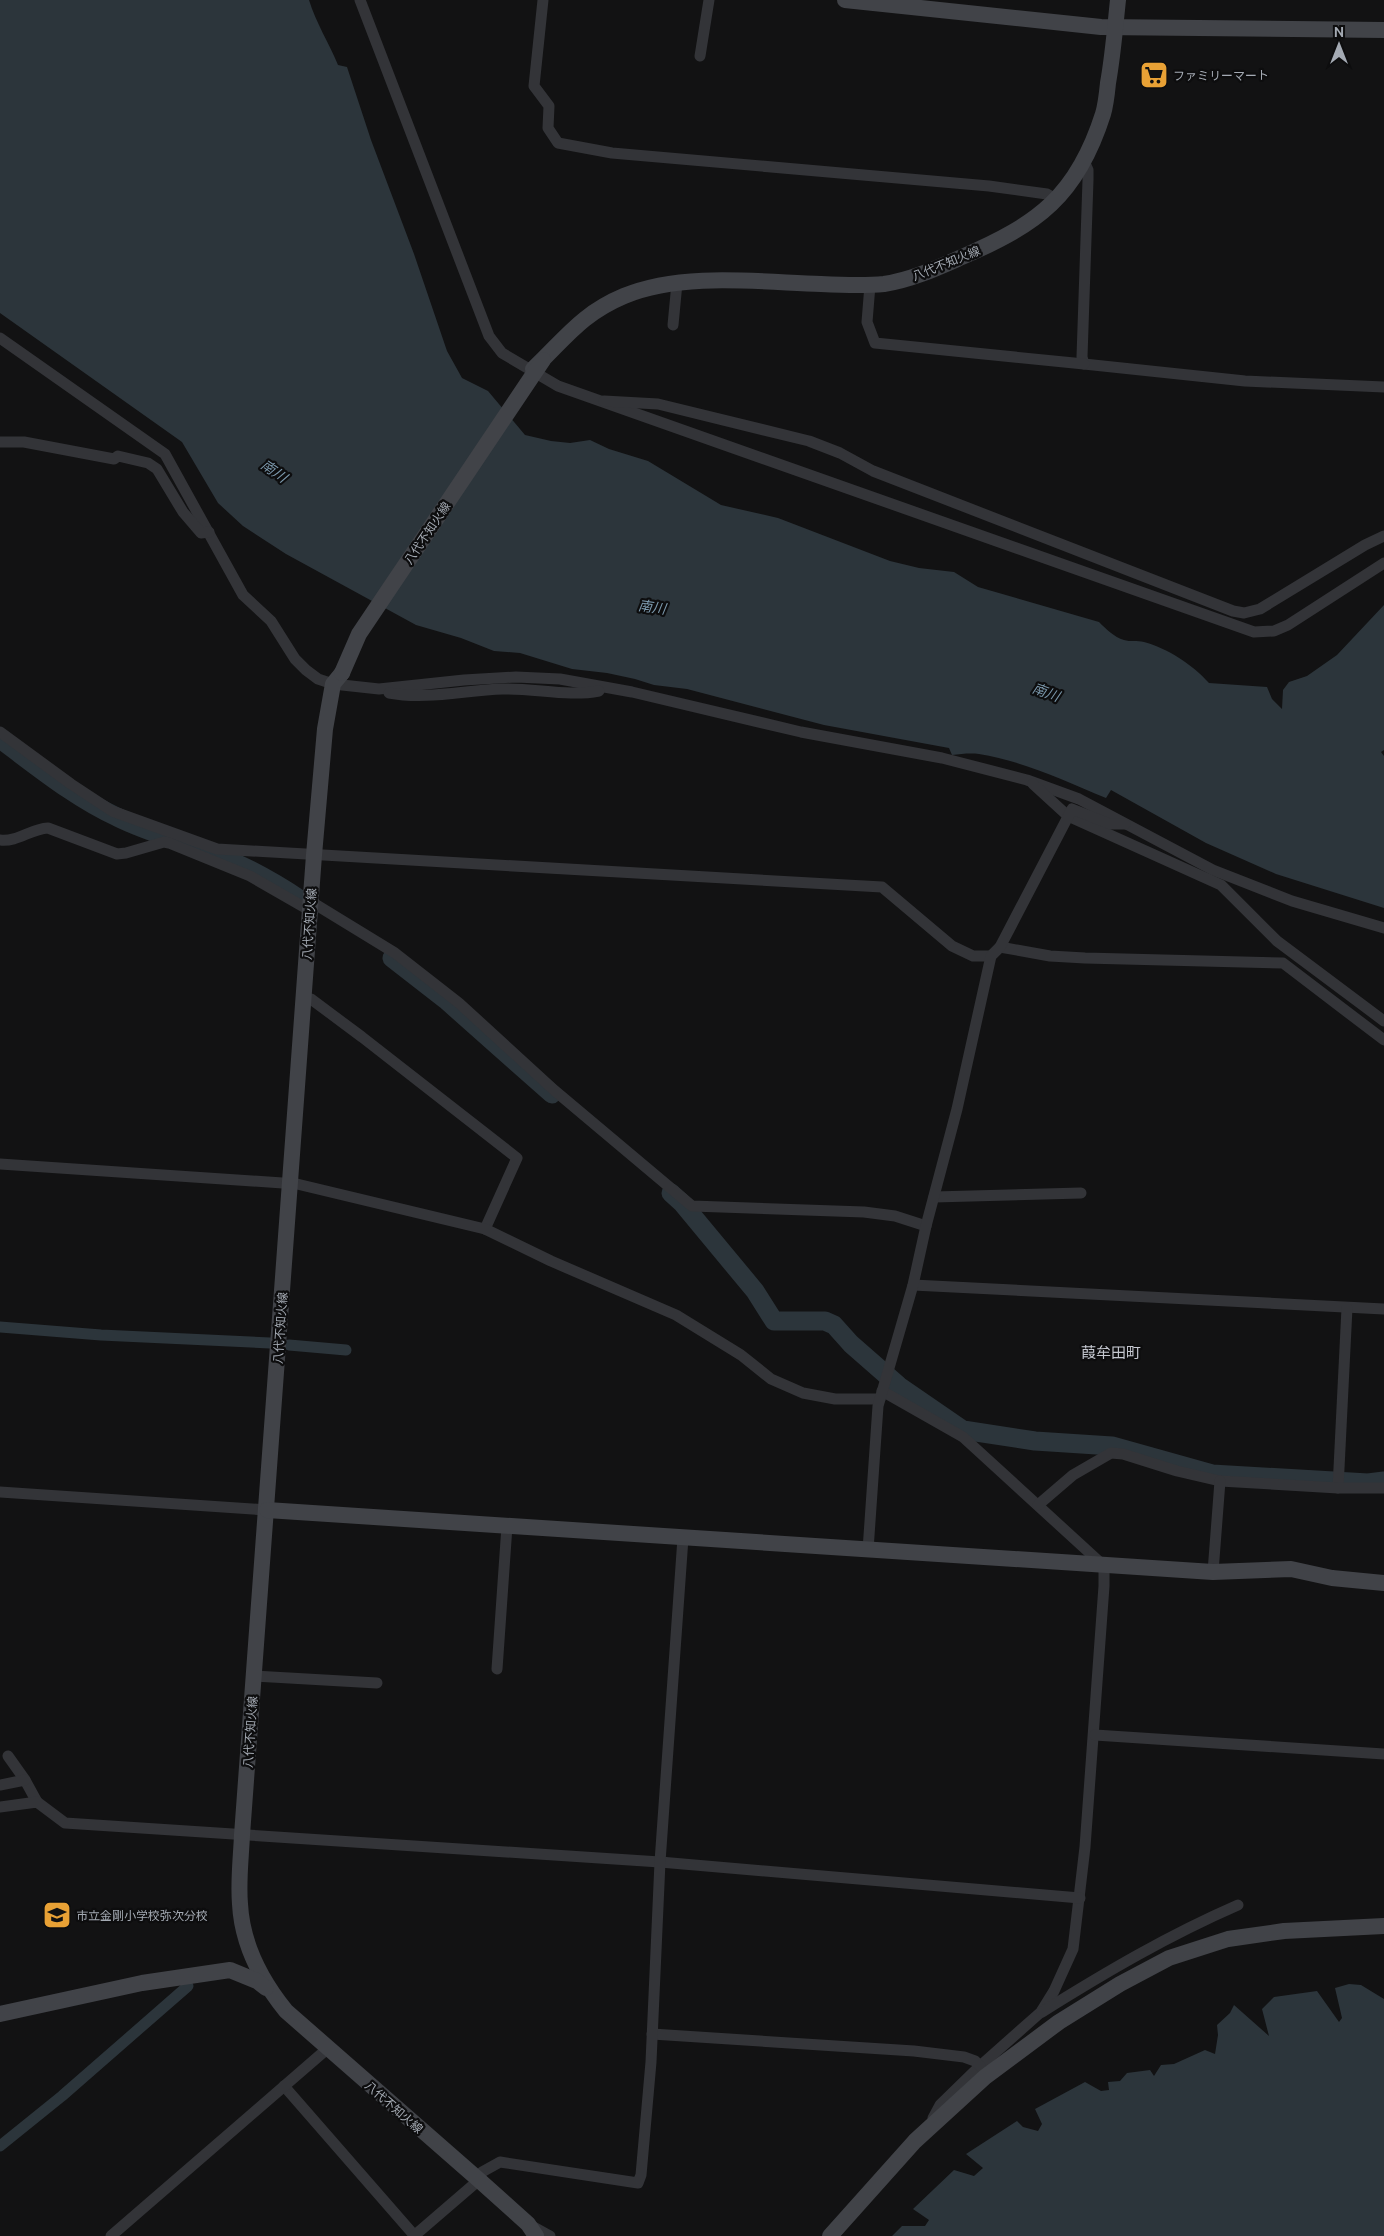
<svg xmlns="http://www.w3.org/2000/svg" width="1384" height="2236" viewBox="0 0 1384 2236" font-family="Ubuntu,'Noto Sans JP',sans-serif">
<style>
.water{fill:#2c353b}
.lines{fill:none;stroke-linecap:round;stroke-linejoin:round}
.canal{stroke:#2c353b;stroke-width:11}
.river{stroke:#2c353b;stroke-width:19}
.street{stroke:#333438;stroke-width:11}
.secondary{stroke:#414348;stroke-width:16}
.secondary-bridge{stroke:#414348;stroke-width:16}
.labels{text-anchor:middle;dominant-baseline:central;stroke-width:4.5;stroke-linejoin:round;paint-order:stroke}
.poi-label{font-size:12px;fill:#a4aab3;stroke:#0d0d0e;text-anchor:start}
.street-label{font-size:12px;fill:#a4aab3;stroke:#0d0d0e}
.water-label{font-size:14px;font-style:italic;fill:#7c99ad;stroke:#0d0d0e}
.quarter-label{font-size:15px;fill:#c5c8d0;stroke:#0d0d0e}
</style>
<rect width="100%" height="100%" fill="#121213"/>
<!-- water -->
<g class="water">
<path d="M0 0H309C316 23 329 43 338 65L347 67 371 140 414 254 447 351 462 378 488 391 525 435 551 441 570 443 590 440 609 449 648 461 721 505 778 518 890 561 919 568 954 572 978 587 1099 622C1106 629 1114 637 1124 640 1130 642 1137 640 1144 642 1167 648 1193 665 1209 683L1267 687 1272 699 1282 709 1283 690 1289 682 1307 676 1337 655 1384 605V750L1381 752 1384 756V908L1276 874 1206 843 1111 790 1106 798C1065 781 1023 761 979 754 970 753 961 754 952 755L949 748 824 725 687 689 654 685 635 679 607 673 572 669 520 653 494 651 461 638 416 625 286 554 243 526 218 503 182 442 0 313Z"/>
<path d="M1349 1984 1361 1985 1384 1999V2236H892L902 2226H925L929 2220 913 2209 954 2170 974 2176 983 2168 966 2154 1017 2121 1023 2127 1038 2131 1042 2124 1035 2109 1085 2082 1101 2091 1109 2090 1108 2082 1120 2081 1127 2073 1150 2070 1154 2076 1161 2065 1174 2064 1205 2050 1215 2054 1218 2035 1217 2025 1230 2013 1234 2005 1269 2036 1262 2009 1274 1997 1317 1991 1339 2022 1342 2018 1335 1988Z"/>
</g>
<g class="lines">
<!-- canal -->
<g class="canal">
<path d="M0 1327 101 1335 270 1343"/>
<path d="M289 1345 346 1350"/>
<path d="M0 2146 62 2096 188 1986"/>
</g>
<!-- river -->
<g class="river">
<path d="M0 739C38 767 74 797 117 817 145 831 174 839 203 849 237 862 270 879 301 900"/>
<path d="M392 958 446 1000 552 1094"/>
<path d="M671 1193 682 1203 755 1291 774 1321H825L834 1325 851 1344 899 1386 963 1430 1035 1441 1112 1446 1212 1474 1368 1483 1384 1481"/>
</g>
<!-- street -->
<g class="street">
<path d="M360 0 489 336 502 353 558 386 1254 632 1274 631 1288 625 1384 563"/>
<path d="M543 0 534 86 549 106 548 128 558 143 612 153 989 186 1047 194 1056 199"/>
<path d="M700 56 709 0"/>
<path d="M1084 161 1088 170V180L1082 357 1084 364 1245 381 1384 387"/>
<path d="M870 285 867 322 875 343 1084 364"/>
<path d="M673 325 677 283"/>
<path d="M0 338 165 454 243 595 271 621 295 659 306 670 318 679 333 684 379 689 464 680 516 677 560 679 632 692 801 732 942 758 1027 780 1079 799 1213 870 1292 901 1384 928"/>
<path d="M604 401 658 404 809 441 840 453 873 471 1233 611 1244 613 1260 609 1365 545 1384 536"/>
<path d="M0 442H24L114 459 118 456 148 463 157 469 183 512 201 533 209 532"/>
<path d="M389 693C427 700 465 690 503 689 535 688 568 697 599 691"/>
<path d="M0 732 71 784 112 811 217 849 882 887 952 946 973 956H991"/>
<path d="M1033 784 1068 816 1221 885 1277 941 1384 1021"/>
<path d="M0 840C18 842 30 829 48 828L117 854 126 853 164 842 169 843 250 876 309 910"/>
<path d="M310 901 395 953 459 1003 554 1090 692 1206 864 1212 895 1216 926 1226"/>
<path d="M1000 947 1050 956 1085 958 1283 963 1384 1040"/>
<path d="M303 997 311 999 362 1037 517 1158 485 1229"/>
<path d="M0 1164 297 1184 485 1229 551 1261 676 1315 741 1355 771 1379 803 1393 835 1399H880"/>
<path d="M934 1197 1081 1193"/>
<path d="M913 1285 1384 1309"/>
<path d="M882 1391 963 1437 1104 1566V1586L1085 1847 1073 1949 1054 1991 1041 2012 980 2066 940 2105 933 2118 934 2123"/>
<path d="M1338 1488 1347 1308"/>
<path d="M0 1492 267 1510"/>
<path d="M1038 1505 1073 1475 1111 1453 1123 1454 1177 1471 1220 1481 1338 1488H1384"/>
<path d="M868 1550 878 1406 913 1285 926 1226 957 1109 991 956 1000 947 1072 809 1110 824H1125"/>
<path d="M1213 1572 1220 1481"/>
<path d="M497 1669 507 1526"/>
<path d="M254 1676 377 1683"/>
<path d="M1095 1735 1384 1754"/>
<path d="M8 1756 25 1780 37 1802"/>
<path d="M0 1785 25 1780"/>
<path d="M0 1807 37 1802 65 1823 660 1862 1080 1898"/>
<path d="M1042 2012C1106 1972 1169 1935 1238 1905"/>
<path d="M652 2034 914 2051 964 2057 975 2061 980 2066"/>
<path d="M284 2086 414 2235"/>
<path d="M530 2225 550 2236"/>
<path d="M111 2236 327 2049"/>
<path d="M414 2236 479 2180 482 2172 500 2162 638 2183 641 2175 651 2062 660 1862 683 1538"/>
</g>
<!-- secondary -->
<g class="secondary">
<path d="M845 0 1101 27 1384 30"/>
<path d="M533 369C565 339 581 314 624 296 682 272 759 282 821 284 842 285 863 286 884 284 911 280 937 268 962 257 1038 224 1077 196 1103 114 1106 104 1107 93 1108 83 1113 55 1115 28 1118 0"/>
<path d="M342 673 333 684 325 729 314 855 242 1835C241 1858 238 1881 240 1904 242 1944 261 1980 286 2011L479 2180 528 2224 536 2236"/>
<path d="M267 1510 1213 1572 1291 1569 1332 1578 1384 1583"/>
<path d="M0 2014 142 1983 230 1970 257 1981 266 1988"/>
<path d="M830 2236 915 2141 985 2077 1059 2022 1120 1984 1169 1958 1228 1939 1284 1931 1384 1926"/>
</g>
<!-- secondary-bridge -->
<path class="secondary-bridge" d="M342 673 359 634 543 360"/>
</g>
<!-- icons -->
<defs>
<symbol id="supermarket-square" viewBox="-11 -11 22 22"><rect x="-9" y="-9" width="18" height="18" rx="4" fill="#e8a135" stroke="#0d0d0e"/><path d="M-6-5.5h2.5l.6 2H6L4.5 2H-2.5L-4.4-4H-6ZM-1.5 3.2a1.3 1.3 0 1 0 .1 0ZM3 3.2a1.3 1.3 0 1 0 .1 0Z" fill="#111"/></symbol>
<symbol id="school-square" viewBox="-11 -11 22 22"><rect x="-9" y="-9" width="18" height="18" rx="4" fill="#e8a135" stroke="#0d0d0e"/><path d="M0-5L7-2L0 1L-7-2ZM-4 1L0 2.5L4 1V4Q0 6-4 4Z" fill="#111"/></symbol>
</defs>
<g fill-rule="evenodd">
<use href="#supermarket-square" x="1138" y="59" width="32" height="32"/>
<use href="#school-square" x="41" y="1899" width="32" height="32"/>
</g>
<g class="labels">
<!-- poi labels -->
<g class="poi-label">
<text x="1173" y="75">ファミリーマート</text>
<text x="76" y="1915">市立金剛小学校弥次分校</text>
</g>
<!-- street labels -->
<g class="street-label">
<text transform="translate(946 263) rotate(-22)">八代不知火線</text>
<text transform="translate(427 533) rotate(-56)">八代不知火線</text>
<text transform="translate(309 924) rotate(-86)">八代不知火線</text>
<text transform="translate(280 1328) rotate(-86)">八代不知火線</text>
<text transform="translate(250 1732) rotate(-86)">八代不知火線</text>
<text transform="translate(394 2107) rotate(41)">八代不知火線</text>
</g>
<!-- water labels -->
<g class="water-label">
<text transform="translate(274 471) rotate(35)">南川</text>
<text transform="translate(652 607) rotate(8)">南川</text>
<text transform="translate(1046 692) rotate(20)">南川</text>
</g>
<!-- quarter labels -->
<g class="quarter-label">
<text x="1111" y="1352">葭牟田町</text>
</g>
</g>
<!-- north arrow -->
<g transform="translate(1339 45)" stroke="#0d0d0e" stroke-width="4" paint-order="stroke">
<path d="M0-4L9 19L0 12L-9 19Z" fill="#a4aab3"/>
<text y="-8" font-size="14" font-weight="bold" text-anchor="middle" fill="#a4aab3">N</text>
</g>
</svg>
